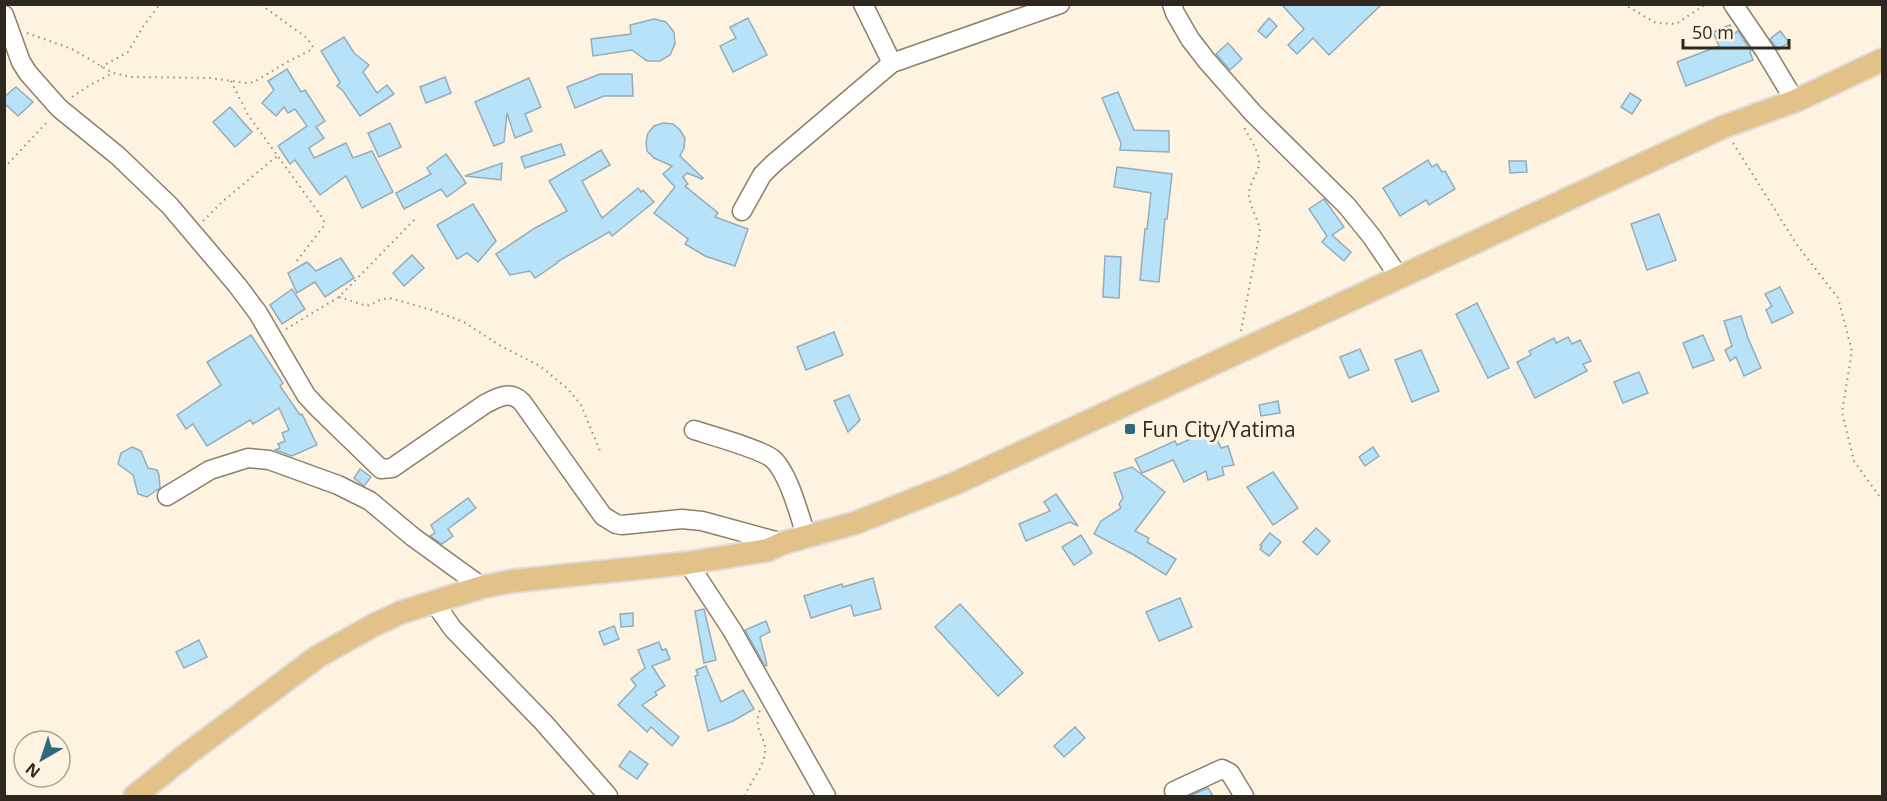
<svg xmlns="http://www.w3.org/2000/svg" width="1887" height="801" viewBox="0 0 1887 801" font-family="'Open Sans',sans-serif">
<style>
.building{fill:#b7e2f8;stroke:#93adba;stroke-width:1.5}
.lines{fill:none;stroke-linecap:round;stroke-linejoin:round}
.minor-casing{stroke:#8d7f6a;stroke-width:21}
.major-casing{stroke:#dedddb;stroke-width:26}
.path{stroke:#968d80;stroke-width:2;stroke-dasharray:1.5 4.5;stroke-linecap:butt}
.minor{stroke:#fff;stroke-width:18}
.major{stroke:#e3c28a;stroke-width:22}
.poi-dot{fill:#2e6881;stroke:#fef2e0;stroke-width:2}
.labels{text-anchor:middle;dominant-baseline:central;stroke-width:6;stroke-linejoin:round;paint-order:stroke}
.poi-label{font-size:21px;fill:#2e2820;stroke:#fef2e0;text-anchor:start}
</style>
<rect width="100%" height="100%" fill="#fef2e0"/>
<!-- building -->
<g class="building">
<path d="M1281 4H1382L1329 55 1313 38 1297 54 1288 45 1304 29Z"/>
<path d="M748 18 767 55 733 72 720 46 736 38 730 27Z"/>
<path d="M1269 18 1277 26 1266 38 1258 31Z"/>
<path d="M654 19 666 22 674 32 675 44 670 55 660 61H647L632 50 593 56 591 39 631 34 630 25Z"/>
<path d="M1730 25 1733 34 1738 31 1751 51 1750 52 1753 60 1686 86 1677 62 1719 46 1713 32Z"/>
<path d="M1780 31 1789 42 1778 50 1770 39Z"/>
<path d="M344 37 354 53 369 65 363 72 377 93 387 85 394 94 360 116 343 91 337 86 340 82 321 51Z"/>
<path d="M1228 43 1242 59 1230 70 1216 54Z"/>
<path d="M287 69 301 92 305 90 325 121 316 127 324 138 309 148 314 158 346 143 353 158 372 151 393 192 362 208 346 176 320 195 295 160 290 164 278 146 307 126 295 109 288 113 284 107 276 116 262 103 274 90 268 81Z"/>
<path d="M600 74H632L633 96H604L575 108 567 87Z"/>
<path d="M445 77 451 93 426 103 420 87Z"/>
<path d="M529 78 541 107 525 114 532 131 515 138 507 113 504 142 494 146 475 102Z"/>
<path d="M16 87 33 102 18 116 4 103V97Z"/>
<path d="M1118 92 1134 130 1169 131V152L1120 150 1121 143 1102 98Z"/>
<path d="M1630 93 1641 100 1632 114 1621 107Z"/>
<path d="M230 107 252 132 235 147 213 122Z"/>
<path d="M390 123 401 147 379 157 368 133Z"/>
<path d="M663 123 673 124 680 130 685 138 684 148 680 156 703 178 702 179 687 173 683 177 688 184 685 186 718 213 715 217 748 229 735 266 705 256 685 244 688 239 654 213 675 187 663 174 672 166 654 158 647 151 646 142 648 133 654 126Z"/>
<path d="M561 144 565 155 525 168 521 157Z"/>
<path d="M601 150 610 165 582 181 602 218 638 188 641 192 643 190 654 202 612 236 609 232 557 262V263L535 278 530 271 510 275 496 254 535 228 567 211 549 181Z"/>
<path d="M446 154 466 183 447 197 441 189 404 209 396 193 431 174 427 168Z"/>
<path d="M1428 160 1432 167 1437 164 1442 172 1445 171 1455 189 1429 205 1426 200 1400 216 1383 188Z"/>
<path d="M1509 161H1526L1527 172 1510 173Z"/>
<path d="M502 163 501 180 465 176Z"/>
<path d="M1117 167 1172 174 1167 219H1165L1159 282 1140 280 1145 229H1147L1151 193 1114 187Z"/>
<path d="M1324 199 1344 227 1332 235 1351 252 1344 261 1322 242 1327 236 1309 209Z"/>
<path d="M473 204 496 241 478 262 467 253 457 259 437 225Z"/>
<path d="M1659 214 1676 260 1647 270 1631 224Z"/>
<path d="M412 255 424 268 404 286 393 273Z"/>
<path d="M1105 256 1121 257 1119 298 1103 297Z"/>
<path d="M341 258 354 278 325 297 315 282 297 293 288 273 307 262 316 271Z"/>
<path d="M1780 287 1793 313 1772 323 1766 310 1772 306 1765 294Z"/>
<path d="M292 289 305 309 282 324 270 305Z"/>
<path d="M1477 303 1509 368 1488 378 1456 314Z"/>
<path d="M1741 316 1748 338 1761 368 1744 376 1736 357 1730 361 1725 350 1732 346 1724 321Z"/>
<path d="M834 332 843 355 806 370 797 347Z"/>
<path d="M251 335 283 383 280 386 300 415 302 414 317 445 292 456 275 450 280 448 278 444 285 441 282 433 289 430 279 408 253 424 250 420 207 446 193 424 186 429 177 415 221 385 207 362Z"/>
<path d="M1703 335 1714 360 1693 368 1683 343Z"/>
<path d="M1568 337 1572 344 1580 340 1591 361 1583 364 1587 371 1535 398 1517 362 1531 355 1529 351 1554 338 1556 343Z"/>
<path d="M1360 349 1369 370 1349 378 1340 357Z"/>
<path d="M1421 350 1439 391 1412 402 1395 360Z"/>
<path d="M1639 372 1648 393 1623 403 1614 382Z"/>
<path d="M849 395 860 420 848 432 834 401Z"/>
<path d="M1278 401 1280 413 1261 416 1259 405Z"/>
<path d="M1213 429 1221 448 1228 446 1234 465 1222 467 1224 475 1208 480 1206 471 1184 482 1173 460 1142 473 1135 459 1175 441 1177 445Z"/>
<path d="M132 447 141 451 148 468 157 470 159 475 160 488 147 497 138 494 133 475 118 464 121 453Z"/>
<path d="M1373 447 1379 456 1365 466 1359 457Z"/>
<path d="M1132 467 1165 492 1135 531 1149 538 1147 542 1176 559 1166 575 1134 555 1094 534 1101 521 1121 508 1119 504 1123 498 1114 473Z"/>
<path d="M360 469 371 477 364 486 354 478Z"/>
<path d="M1273 472 1298 508 1273 525 1247 487Z"/>
<path d="M1056 494 1078 526 1070 522 1026 541 1019 524 1050 511 1044 502Z"/>
<path d="M468 498 476 508 448 529 453 536 442 544 430 536 435 533 431 525Z"/>
<path d="M1316 528 1330 541 1317 555 1303 542Z"/>
<path d="M1270 533 1281 542 1269 556 1260 549 1262 546 1260 545Z"/>
<path d="M1081 535 1092 553 1074 565 1062 547Z"/>
<path d="M873 578 881 609 854 616 851 605 811 618 804 596 842 584 843 587Z"/>
<path d="M1180 598 1192 627 1159 641 1146 612Z"/>
<path d="M960 604 1023 673 998 696 935 627Z"/>
<path d="M704 609 716 660 704 663 695 611Z"/>
<path d="M633 613V626L621 627 620 614Z"/>
<path d="M766 621 770 632 760 637 767 665 765 666 745 630Z"/>
<path d="M614 626 619 639 604 645 599 632Z"/>
<path d="M199 640 207 657 184 668 176 652Z"/>
<path d="M659 642 662 650 666 649 670 659 652 666 665 686 655 692 657 695 642 705 679 737 672 746 651 727 647 732 618 705 636 686 631 679 645 668 638 650Z"/>
<path d="M706 666 721 702 743 690 754 709 733 721 708 731 695 676 698 675 696 670Z"/>
<path d="M1075 727 1085 738 1064 757 1054 746Z"/>
<path d="M630 751 648 764 637 779 619 766Z"/>
<path d="M1208 788 1213 796H1189Z"/>
</g>
<g class="lines">
<defs>
<g id="minor">
<path d="M863 4 892 63"/>
<path d="M1172 4 1175 13 1190 39 1207 61 1253 113 1347 206 1372 237 1399 277"/>
<path d="M1733 4 1765 51 1795 101"/>
<path d="M4 15 21 62 28 73 59 108 118 156 170 206 237 285 258 313 306 395 317 407 381 469 392 468 485 404C498 397 510 390 522 402L603 516 616 524 622 525 682 519 702 521 783 543"/>
<path d="M742 211 762 175 773 164 892 63 1060 4"/>
<path d="M694 430C710 435 764 450 774 460 790 477 799 515 807 538"/>
<path d="M167 496 210 470 248 458 269 460 338 485 370 501 413 537 482 587"/>
<path d="M688 563 732 630 826 796"/>
<path d="M433 601 453 629 544 723 608 796"/>
<path d="M1174 791 1222 769 1230 773 1244 796"/>
</g>
<path id="major" d="M135 796 186 755 317 657 374 625 402 612 482 587 513 581 688 563 768 550 783 543 855 523 956 483 1723 127 1795 101 1882 60"/>
</defs>
<!-- minor casing -->
<use href="#minor" class="minor-casing"/>
<!-- major casing -->
<use href="#major" class="major-casing"/>
<!-- path -->
<g class="path">
<path d="M1623 4 1656 23 1676 24 1706 4"/>
<path d="M27 33 72 49 113 73 131 77 210 78 247 83 254 82 289 61 309 51 313 47 307 38 260 4"/>
<path d="M101 67 128 52 144 25 160 4"/>
<path d="M231 81 248 115 324 220 323 227 296 262"/>
<path d="M72 97 90 85 113 73"/>
<path d="M1733 143 1797 245 1838 298 1852 351 1842 412 1854 461 1882 500"/>
<path d="M4 168 49 120"/>
<path d="M203 221 222 202 277 156"/>
<path d="M339 297 367 306 380 300 389 298 432 310 464 322 499 345 540 366 568 389 581 405 600 451"/>
<path d="M286 329 339 297 415 219"/>
<path d="M1241 331 1260 231C1259 219 1249 207 1249 194 1249 187 1254 178 1257 171 1264 156 1251 142 1244 127"/>
<path d="M745 796C750 781 763 770 765 752 767 737 752 731 760 710"/>
</g>
<!-- minor -->
<use href="#minor" class="minor"/>
<!-- major -->
<use href="#major" class="major"/>
</g>
<!-- markers -->
<rect class="poi-dot" x="1124" y="423" width="12" height="12" rx="3"/>
<g class="labels">
<!-- poi labels -->
<g class="poi-label">
<text x="1142" y="429">Fun City/Yatima</text>
</g>
</g>
<!-- border -->
<rect width="1887" height="801" fill="none" stroke="#2e2820" stroke-width="12"/>
<!-- north arrow -->
<g transform="translate(42 759) rotate(219)"><circle r="28" fill="#fef2e0" stroke="#aba193" stroke-width="1.5"/>
<path d="M0-4.5L10 22L0 15L-10 22Z" fill="#2e6881"/>
<text y="-9" font-size="16" font-weight="bold" text-anchor="middle" fill="#2e2820">N</text>
</g>
<!-- scale -->
<path d="M1683 39v9h106v-9" fill="none" stroke="#2e2820" stroke-width="3"/>
<text x="1692" y="39" font-size="18" fill="#2e2820" stroke="#fef2e0" stroke-width="4.5" paint-order="stroke">50 m</text>
</svg>
